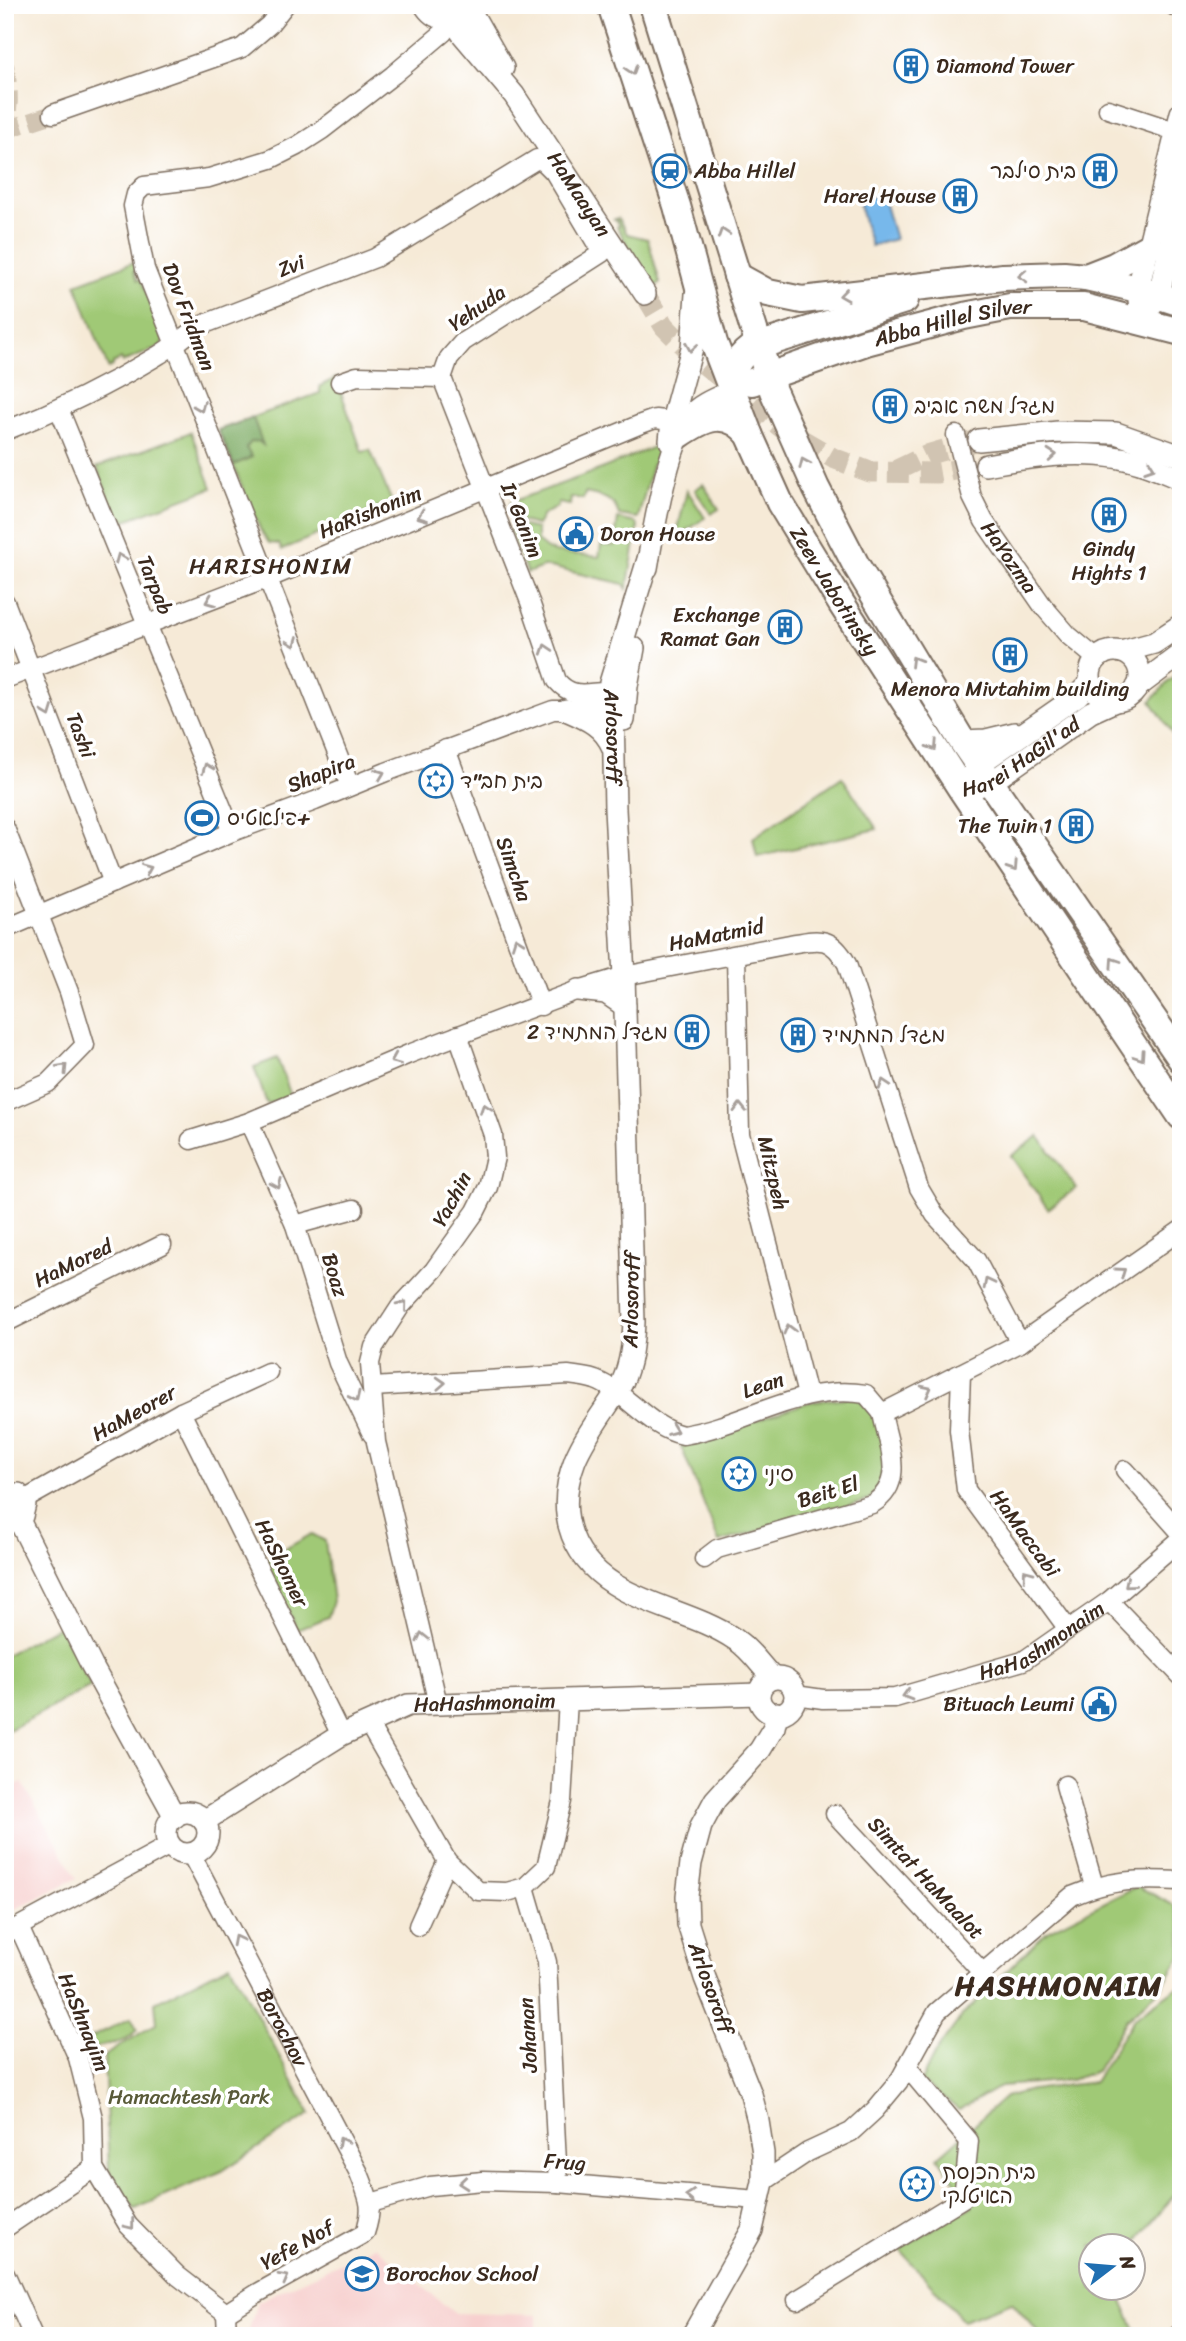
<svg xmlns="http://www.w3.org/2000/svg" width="1186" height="2341" viewBox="0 0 1186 2341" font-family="Sriracha,'Playpen Sans Hebrew',sans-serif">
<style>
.built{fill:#f7d0cf}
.green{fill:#a0c976;stroke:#6e7a4a;stroke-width:2}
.forest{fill:#80ad67;stroke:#5e6c42;stroke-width:2}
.water{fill:#77b8eb;stroke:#597184;stroke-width:2}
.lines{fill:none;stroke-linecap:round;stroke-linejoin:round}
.minor-tunnel{stroke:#d1c4b2;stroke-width:18;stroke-dasharray:18 9;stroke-linecap:butt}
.tertiary-tunnel{stroke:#d1c4b2;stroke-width:21;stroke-dasharray:21 10;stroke-linecap:butt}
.minor-casing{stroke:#7c6d5f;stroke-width:21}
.tertiary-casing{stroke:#7c6d5f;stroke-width:24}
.primary-casing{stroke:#7c6d5f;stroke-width:30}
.minor{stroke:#fff;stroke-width:18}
.tertiary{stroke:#fff;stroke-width:21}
.primary{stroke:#fff;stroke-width:26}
.oneway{stroke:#a79f9a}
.labels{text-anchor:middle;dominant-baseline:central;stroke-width:7;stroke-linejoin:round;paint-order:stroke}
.poi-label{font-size:21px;fill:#3b2a1e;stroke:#fff;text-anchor:start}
.street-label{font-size:21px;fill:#3b2a1e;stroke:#fff}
.park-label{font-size:21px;fill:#595a38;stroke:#fff}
.neighbourhood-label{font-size:23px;letter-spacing:2px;fill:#3b2a1e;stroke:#fff}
.district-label{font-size:28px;font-weight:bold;letter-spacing:2px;fill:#3b2a1e;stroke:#fff}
</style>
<rect width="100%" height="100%" fill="#fff"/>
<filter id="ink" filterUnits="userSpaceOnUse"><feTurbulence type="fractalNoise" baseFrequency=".0143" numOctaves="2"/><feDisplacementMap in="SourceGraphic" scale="14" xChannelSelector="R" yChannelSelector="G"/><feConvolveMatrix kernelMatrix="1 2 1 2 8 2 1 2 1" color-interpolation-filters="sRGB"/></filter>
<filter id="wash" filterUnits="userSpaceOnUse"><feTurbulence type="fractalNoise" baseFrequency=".00686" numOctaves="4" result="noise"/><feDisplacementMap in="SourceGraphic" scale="28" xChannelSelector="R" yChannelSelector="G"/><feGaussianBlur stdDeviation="1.57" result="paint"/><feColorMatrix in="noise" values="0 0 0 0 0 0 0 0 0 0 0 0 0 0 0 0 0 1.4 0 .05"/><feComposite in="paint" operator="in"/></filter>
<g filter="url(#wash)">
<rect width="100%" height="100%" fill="#f6ead7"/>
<!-- built -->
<g class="built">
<path d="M22 1782 77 1878 5 1914V1792Z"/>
<path d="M375 2246 454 2313 537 2315V2336H247L257 2302Z"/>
</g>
<!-- green -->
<g class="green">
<path d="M618 218 627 234 648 239 660 283 653 288 617 227 619 226 616 220H613Z"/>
<path d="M134 262 137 270 134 271 138 280 141 279 164 339 160 347 123 362 121 359 113 363V366L108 368 76 284Z"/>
<path d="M336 378 362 452 370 450 392 502 282 550 279 544 269 543 261 531 218 430 320 393V386Z"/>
<path d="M191 432 212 488 118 523 97 467Z"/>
<path d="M656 446 659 450 652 466 638 518 619 515C613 497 602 497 585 493L583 499 571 497 570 505 558 503 557 507 543 515 537 525 520 521V512L510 505 511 502 594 472Z"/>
<path d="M703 484 719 509 711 514 695 490Z"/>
<path d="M687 490 705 518 680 535 677 533Z"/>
<path d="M618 519 637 523 638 526 627 589 624 584 550 567H543L527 573 510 530 519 525 537 529V541L547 549 554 552 599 557 601 545 614 546Z"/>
<path d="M1181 673V729L1173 734 1151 701 1169 681Z"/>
<path d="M842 777 877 829 757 857 753 838Z"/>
<path d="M277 1058 291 1096 267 1104 254 1067Z"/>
<path d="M1039 1136 1076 1188 1048 1209 1011 1156Z"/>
<path d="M854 1397C883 1411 883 1444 889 1472L870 1500 719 1542 681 1446 809 1402Z"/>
<path d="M312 1534 325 1541 333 1601 328 1617 297 1630 264 1561Z"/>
<path d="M59 1626 91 1686 5 1732V1655Z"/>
<path d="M1137 1886 1175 1906 1181 1925V1956L1161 1988 1126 2020 1096 2071 1071 2080 1001 2086 959 2110 921 2081 935 2053 962 2016 1047 1931Z"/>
<path d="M230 1964 310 2114 222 2171 135 2209 109 2171 104 2056 157 2023 155 2002Z"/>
<path d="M1181 1985V2174L1175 2194 1133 2246H1092V2288L1119 2289 1118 2292 1138 2336H1042L1012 2302 963 2320 899 2249 972 2206 938 2157 1005 2097 1031 2090 1094 2082 1134 2018Z"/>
<path d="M131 2018 137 2029C120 2050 110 2039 93 2049L88 2039Z"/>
</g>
<!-- forest -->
<path class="forest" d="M253 418 263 445 258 441 251 442 246 448 252 457 234 465 218 430Z"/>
<!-- water -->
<path class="water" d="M882 194 895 239 871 246 858 201Z"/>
</g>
<g filter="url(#ink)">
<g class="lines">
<!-- minor-tunnel -->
<g class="minor-tunnel">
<path d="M5 65C8 84 12 103 5 120"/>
<path d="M5 130 53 114"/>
</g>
<!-- tertiary-tunnel -->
<g class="tertiary-tunnel">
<path d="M645 294 664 326 692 354 783 429 833 458 870 472 938 473 984 465"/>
<path d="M897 470 930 454 978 440"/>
</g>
<defs>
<g id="minor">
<path d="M1108 109 1181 133"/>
<path d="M53 114 242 48 269 25 285 5"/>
<path d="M59 409 232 832"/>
<path d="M5 431C58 410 109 385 157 356 173 347 186 334 202 325L375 258 537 159 544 162 554 172 602 253 463 342 449 358 442 378 357 376 340 382"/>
<path id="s1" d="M956 435 972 497 984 521 1043 606 1068 635 1097 659"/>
<path d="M5 602 113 883"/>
<path d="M5 679 269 578 641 424 655 419 672 421"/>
<path d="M446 749 541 1006"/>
<path d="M350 786 145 269 133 206 136 194 144 186 209 178 271 159 297 146 322 130 393 75 444 32"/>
<path d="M5 828 69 992 85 1045 48 1083 5 1102"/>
<path d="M5 929 232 832 315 801 386 772 553 710H613L625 699C601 680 580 708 557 681L530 602 442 378"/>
<path d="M736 955 740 1134 807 1395"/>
<path d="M249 1122 295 1225 338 1363 372 1434"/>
<path d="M191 1140 249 1122 409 1054 578 990 624 976 790 944C819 939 831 935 847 964L919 1188 935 1215 976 1260 1020 1343"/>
<path d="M295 1225 354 1209"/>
<path d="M5 1323 162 1245"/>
<path d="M961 1373 959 1430 966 1490 1068 1629"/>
<path d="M373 1387 568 1375C577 1376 586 1377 595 1380 627 1392 649 1428 683 1435 746 1425 800 1383 866 1394L882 1413 1020 1343 1181 1230"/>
<path d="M181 1412 341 1735"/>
<path d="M1125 1470 1181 1533"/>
<path d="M24 1500 181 1412 268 1372"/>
<path d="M704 1559 717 1549 872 1504C907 1483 888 1445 882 1413"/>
<path d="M1109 1601 1181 1676"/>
<path id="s2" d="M795 1695 823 1699 895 1698 1023 1661 1109 1601 1181 1539"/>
<path d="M438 1704 376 1442 370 1363 374 1347 400 1307 434 1270 451 1246 476 1211 488 1187 495 1157 493 1135 458 1035"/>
<path d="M368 1723 447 1861 478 1891 507 1892 525 1887 546 1867 562 1801 568 1700"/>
<path d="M1065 1785 1094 1886"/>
<path d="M835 1814 983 1973"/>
<path id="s3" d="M191 1854 359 2173C369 2199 374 2206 365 2233L256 2294 226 2313"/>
<path d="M525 1887 547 1962 558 2183"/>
<path d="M418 1926 447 1861"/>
<path d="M19 1927 78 2058 93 2118 94 2168 128 2225 178 2276 226 2313"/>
<path d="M5 1934 170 1845"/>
<path d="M763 2182 808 2152 851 2132 875 2110 899 2081 937 2012 1072 1896C1112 1879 1138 1879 1181 1881"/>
<path d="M371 2203 430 2186 483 2181 558 2183 758 2200"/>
<path d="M5 2228 94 2168"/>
<path d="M5 2273 33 2336"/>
<path d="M797 2300 963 2198 969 2141 907 2067"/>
<path d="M226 2313 227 2336"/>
<path d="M1177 2336 1181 2333"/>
</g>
<g id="tertiary">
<path d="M425 5C434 20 449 22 461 10"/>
<path d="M467 5 503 68"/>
<path d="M1175 5 1181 7"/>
<path id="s4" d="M451 17 463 35 514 95 645 294"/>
<path d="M1150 307 1159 295 1181 193"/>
<path d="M1141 320 1138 289 1181 113"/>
<path d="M979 440 1058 432 1116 433 1181 456"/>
<path d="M670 441 672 421 692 348 696 294"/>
<path d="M986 465C1030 457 1075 450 1120 458 1141 461 1161 471 1181 479"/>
<path id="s5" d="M649 556 610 683 613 710 615 809 624 976 634 1322C633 1343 631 1363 622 1383 607 1408 586 1433 575 1460 554 1515 572 1562 624 1590 660 1609 702 1617 736 1640 750 1649 761 1666 773 1678"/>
<path d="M647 568C653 532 668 442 690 416 701 403 717 398 732 391"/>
<circle cx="1115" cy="676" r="25"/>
<path d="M1121 652 1154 643 1181 625"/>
<path d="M1137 687 1181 654"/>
<path d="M566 710C587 719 604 726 613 748"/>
<path d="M624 720 627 686 634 648"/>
<path d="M962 741 986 740 1015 733"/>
<path d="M971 776 978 765 1077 696 1091 682"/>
<path id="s6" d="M962 790 990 783 1091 712 1115 701"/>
<path d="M578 990 606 993 625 1006"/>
<path d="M5 1495 18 1494 25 1504 22 1516 14 1519 7 1518"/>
<path d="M18 1518 92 1666 175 1817"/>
<circle cx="777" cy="1696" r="18"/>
<circle cx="187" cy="1833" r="21"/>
<path id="s7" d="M204 1821 341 1735 408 1705 759 1694"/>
<path d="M692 2336 752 2230 763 2182V2153L758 2121 751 2094 705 1978 688 1924 687 1896 691 1863 701 1826 715 1800 760 1750 774 1727 777 1713"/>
</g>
<g id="primary">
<path id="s8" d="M611 5 677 206 714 343 749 434 780 503 841 603 962 790 1181 1116"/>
<path d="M653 5 773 391 816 488 856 565 962 741 1181 1059"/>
<path d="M737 276 768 293 802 300 1003 277 1064 275 1086 277 1138 289 1181 303"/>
<path d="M1086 277 1114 266 1148 247"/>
<path id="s9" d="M752 382 866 342 964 316 1010 307H1084L1181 332"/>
<path d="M732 391C732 371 735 360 751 348L905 300"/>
<path d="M679 435C704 418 725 407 749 434"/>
</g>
</defs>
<!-- minor casing -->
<use href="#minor" class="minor-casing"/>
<!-- tertiary casing -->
<use href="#tertiary" class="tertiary-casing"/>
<!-- primary casing -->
<use href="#primary" class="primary-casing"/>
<!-- minor -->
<use href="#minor" class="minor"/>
<!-- tertiary -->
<use href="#tertiary" class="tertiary"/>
<!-- primary -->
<use href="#primary" class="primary"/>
</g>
<!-- one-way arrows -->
<defs><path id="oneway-chevron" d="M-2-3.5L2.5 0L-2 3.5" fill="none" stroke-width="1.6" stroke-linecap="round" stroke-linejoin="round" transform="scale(1.75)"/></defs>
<g class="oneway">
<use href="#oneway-chevron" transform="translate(632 70) rotate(72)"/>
<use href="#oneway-chevron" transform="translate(723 233) rotate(-108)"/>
<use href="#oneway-chevron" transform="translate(1023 276) rotate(177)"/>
<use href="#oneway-chevron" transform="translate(844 295) rotate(172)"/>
<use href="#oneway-chevron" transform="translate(691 347) rotate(99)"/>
<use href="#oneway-chevron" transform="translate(200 407) rotate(68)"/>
<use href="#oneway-chevron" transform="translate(1052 455) rotate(-5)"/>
<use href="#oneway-chevron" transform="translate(804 463) rotate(-114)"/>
<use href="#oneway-chevron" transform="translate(1150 467) rotate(19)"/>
<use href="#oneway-chevron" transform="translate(422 516) rotate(158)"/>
<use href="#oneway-chevron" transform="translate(120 558) rotate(-112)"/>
<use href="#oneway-chevron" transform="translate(210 601) rotate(159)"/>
<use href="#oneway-chevron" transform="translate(293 642) rotate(69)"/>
<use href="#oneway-chevron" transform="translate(546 649) rotate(-108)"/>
<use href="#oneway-chevron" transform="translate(915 661) rotate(-121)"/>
<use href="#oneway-chevron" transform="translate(48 712) rotate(69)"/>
<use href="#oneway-chevron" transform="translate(933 746) rotate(57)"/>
<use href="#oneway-chevron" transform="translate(207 768) rotate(-112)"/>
<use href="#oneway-chevron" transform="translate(380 774) rotate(-21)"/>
<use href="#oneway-chevron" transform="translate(1013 867) rotate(57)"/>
<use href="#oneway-chevron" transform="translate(147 869) rotate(-23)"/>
<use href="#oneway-chevron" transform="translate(517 942) rotate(-110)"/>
<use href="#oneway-chevron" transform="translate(1114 962) rotate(-124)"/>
<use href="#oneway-chevron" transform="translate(1140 1056) rotate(56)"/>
<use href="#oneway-chevron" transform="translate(395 1060) rotate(157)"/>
<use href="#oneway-chevron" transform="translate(63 1068) rotate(-46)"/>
<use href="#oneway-chevron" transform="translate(884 1084) rotate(-108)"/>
<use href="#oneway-chevron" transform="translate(485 1108) rotate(-109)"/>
<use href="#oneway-chevron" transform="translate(740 1108) rotate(-91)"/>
<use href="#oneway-chevron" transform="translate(277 1184) rotate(66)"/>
<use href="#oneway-chevron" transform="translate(1121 1272) rotate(-35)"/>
<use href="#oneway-chevron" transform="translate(988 1283) rotate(-117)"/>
<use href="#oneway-chevron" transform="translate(403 1305) rotate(-51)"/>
<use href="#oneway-chevron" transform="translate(789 1329) rotate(-105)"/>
<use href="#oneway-chevron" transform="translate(441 1383) rotate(-3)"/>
<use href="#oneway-chevron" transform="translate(927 1390) rotate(-27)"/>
<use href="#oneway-chevron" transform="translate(355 1397) rotate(65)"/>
<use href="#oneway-chevron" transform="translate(673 1430) rotate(21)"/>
<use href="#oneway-chevron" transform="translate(1027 1574) rotate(-127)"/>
<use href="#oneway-chevron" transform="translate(1129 1583) rotate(140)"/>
<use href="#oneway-chevron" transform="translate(422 1637) rotate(-103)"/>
<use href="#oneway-chevron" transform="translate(907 1695) rotate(164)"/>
<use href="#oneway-chevron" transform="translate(237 1940) rotate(-117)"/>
<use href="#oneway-chevron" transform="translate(342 2142) rotate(-118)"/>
<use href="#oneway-chevron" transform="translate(463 2183) rotate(175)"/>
<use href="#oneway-chevron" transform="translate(690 2196) rotate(-176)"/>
<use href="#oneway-chevron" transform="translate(130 2225) rotate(52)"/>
<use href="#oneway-chevron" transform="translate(284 2278) rotate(-29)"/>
</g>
</g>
<!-- icons -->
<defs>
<symbol id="building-ring" viewBox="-11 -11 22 22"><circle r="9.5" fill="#fff" stroke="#1f6fb2" stroke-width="1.5"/><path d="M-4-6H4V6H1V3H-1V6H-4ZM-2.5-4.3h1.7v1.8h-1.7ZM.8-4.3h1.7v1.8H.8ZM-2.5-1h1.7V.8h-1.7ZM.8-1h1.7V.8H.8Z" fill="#1f6fb2"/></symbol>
<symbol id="station-ring" viewBox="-11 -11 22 22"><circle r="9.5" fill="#fff" stroke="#1f6fb2" stroke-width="1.5"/><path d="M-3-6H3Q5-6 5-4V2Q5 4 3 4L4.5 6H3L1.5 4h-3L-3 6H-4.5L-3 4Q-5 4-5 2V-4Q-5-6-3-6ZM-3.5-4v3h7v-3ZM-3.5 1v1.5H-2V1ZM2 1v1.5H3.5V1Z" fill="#1f6fb2"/></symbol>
<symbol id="civic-ring" viewBox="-11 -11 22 22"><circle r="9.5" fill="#fff" stroke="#1f6fb2" stroke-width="1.5"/><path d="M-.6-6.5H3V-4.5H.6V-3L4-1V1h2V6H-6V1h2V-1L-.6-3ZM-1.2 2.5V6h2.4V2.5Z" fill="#1f6fb2"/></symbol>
<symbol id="synagogue-ring" viewBox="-11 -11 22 22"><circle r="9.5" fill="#fff" stroke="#1f6fb2" stroke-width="1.5"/><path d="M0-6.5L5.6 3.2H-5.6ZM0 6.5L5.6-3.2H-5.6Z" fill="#1f6fb2"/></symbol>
<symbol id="stadium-ring" viewBox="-11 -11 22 22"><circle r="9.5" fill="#fff" stroke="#1f6fb2" stroke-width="1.5"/><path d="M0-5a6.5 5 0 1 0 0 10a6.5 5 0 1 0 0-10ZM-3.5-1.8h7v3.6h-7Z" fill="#1f6fb2"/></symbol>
<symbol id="school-ring" viewBox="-11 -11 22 22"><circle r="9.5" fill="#fff" stroke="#1f6fb2" stroke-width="1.5"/><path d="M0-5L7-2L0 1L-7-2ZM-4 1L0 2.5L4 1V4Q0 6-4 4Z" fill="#1f6fb2"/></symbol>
</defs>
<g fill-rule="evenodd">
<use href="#building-ring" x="892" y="47" width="38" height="38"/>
<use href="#station-ring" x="651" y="152" width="38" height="38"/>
<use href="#building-ring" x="1081" y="152" width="38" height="38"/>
<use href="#building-ring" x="941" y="177" width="38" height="38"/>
<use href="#building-ring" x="871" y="387" width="38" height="38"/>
<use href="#building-ring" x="1090" y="496" width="38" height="38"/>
<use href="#civic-ring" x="557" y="515" width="38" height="38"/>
<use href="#building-ring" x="766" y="608" width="38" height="38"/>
<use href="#building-ring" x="991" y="636" width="38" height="38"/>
<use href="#synagogue-ring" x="417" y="762" width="38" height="38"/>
<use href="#stadium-ring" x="183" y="799" width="38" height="38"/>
<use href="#building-ring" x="1057" y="807" width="38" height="38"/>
<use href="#building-ring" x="673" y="1013" width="38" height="38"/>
<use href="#building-ring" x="779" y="1016" width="38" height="38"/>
<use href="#synagogue-ring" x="720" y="1455" width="38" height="38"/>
<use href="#civic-ring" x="1080" y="1685" width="38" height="38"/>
<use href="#synagogue-ring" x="898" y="2165" width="38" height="38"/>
<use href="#school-ring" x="343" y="2255" width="38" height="38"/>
</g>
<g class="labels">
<!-- poi labels -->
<g class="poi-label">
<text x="936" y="66">Diamond Tower</text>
<text x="694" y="171">Abba Hillel</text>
<text x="1076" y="171" text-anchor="end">בית סילבר</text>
<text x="936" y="196" text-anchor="end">Harel House</text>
<text x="914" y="406">מגדל משה אביב</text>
<text x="600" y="534">Doron House</text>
<text x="1109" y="549" text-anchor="middle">Gindy<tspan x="1109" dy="24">Hights 1</tspan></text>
<text x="760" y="615" text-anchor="end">Exchange<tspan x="760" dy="24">Ramat Gan</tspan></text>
<text x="1010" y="689" text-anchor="middle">Menora Mivtahim building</text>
<text x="460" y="781">בית חב"ד</text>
<text x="227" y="818">פילאטיס+</text>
<text x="1052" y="826" text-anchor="end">The Twin 1</text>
<text x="668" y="1032" text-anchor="end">מגדל המתמיד 2</text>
<text x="822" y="1035">מגדל המתמיד</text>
<text x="764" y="1474">סיני</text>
<text x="1074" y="1704" text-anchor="end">Bituach Leumi</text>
<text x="942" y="2172">בית הכנסת<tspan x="942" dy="24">האיטלקי</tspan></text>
<text x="386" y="2274">Borochov School</text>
</g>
<!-- street labels -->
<g class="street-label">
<text stroke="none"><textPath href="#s4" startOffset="219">HaMaayan</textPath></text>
<text transform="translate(291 266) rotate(-21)">Zvi</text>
<text transform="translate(477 308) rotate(-35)">Yehuda</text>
<text transform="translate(189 317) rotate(69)">Dov Fridman</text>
<text stroke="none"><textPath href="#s9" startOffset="210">Abba Hillel Silver</textPath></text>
<text transform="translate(370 512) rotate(-22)">HaRishonim</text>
<text transform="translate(522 520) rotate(68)">Ir Ganim</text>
<text stroke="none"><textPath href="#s1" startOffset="135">HaYozma</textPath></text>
<text transform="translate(155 585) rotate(68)">Tarpab</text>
<text stroke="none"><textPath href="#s8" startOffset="630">Zeev Jabotinsky</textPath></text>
<text transform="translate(81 735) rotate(69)">Tashi</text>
<text stroke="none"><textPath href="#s5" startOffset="186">Arlosoroff</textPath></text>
<text stroke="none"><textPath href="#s6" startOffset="68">Harei HaGil'ad</textPath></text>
<text transform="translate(321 773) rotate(-22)">Shapira</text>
<text transform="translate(514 869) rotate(70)">Simcha</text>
<text transform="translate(716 935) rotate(-11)">HaMatmid</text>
<text transform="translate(773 1173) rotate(77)">Mitzpeh</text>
<text transform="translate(452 1199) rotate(-61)">Yachin</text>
<text transform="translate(73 1263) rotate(-26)">HaMored</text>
<text transform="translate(335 1275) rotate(73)">Boaz</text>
<text transform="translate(631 1300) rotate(-89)">Arlosoroff</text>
<text transform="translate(763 1385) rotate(-19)">Lean</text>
<text transform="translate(134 1413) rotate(-29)">HaMeorer</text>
<text transform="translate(828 1492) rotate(-17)">Beit El</text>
<text transform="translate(1025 1533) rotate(54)">HaMaccabi</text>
<text transform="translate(282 1563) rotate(64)">HaShomer</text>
<text stroke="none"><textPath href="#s2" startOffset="259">HaHashmonaim</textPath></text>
<text stroke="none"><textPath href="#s7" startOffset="312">HaHashmonaim</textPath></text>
<text transform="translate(926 1878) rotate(47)">Simtat HaMaalot</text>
<text transform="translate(711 1988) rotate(70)">Arlosoroff</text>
<text transform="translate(84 2022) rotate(68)">HaShnayim</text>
<text stroke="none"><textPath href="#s3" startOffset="196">Borochov</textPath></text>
<text transform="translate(528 2035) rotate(-93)">Johanan</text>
<text transform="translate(565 2162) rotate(4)">Frug</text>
<text transform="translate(297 2245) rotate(-29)">Yefe Nof</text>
</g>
<!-- park labels -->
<g class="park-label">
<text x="189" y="2097">Hamachtesh Park</text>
</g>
<!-- neighbourhood labels -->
<g class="neighbourhood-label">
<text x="271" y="566">HARISHONIM</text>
</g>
<!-- district labels -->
<g class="district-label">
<text x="1059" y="1985">HASHMONAIM</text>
</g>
</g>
<!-- margin -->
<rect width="1186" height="2341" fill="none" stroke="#fff" stroke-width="28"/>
<!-- north arrow -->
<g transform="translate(1112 2267) rotate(74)"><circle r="33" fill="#ffffff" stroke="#b1aaa5" stroke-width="2"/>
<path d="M0-5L12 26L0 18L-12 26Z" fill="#1f6fb2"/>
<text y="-10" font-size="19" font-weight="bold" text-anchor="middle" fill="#3b2a1e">N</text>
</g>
</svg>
